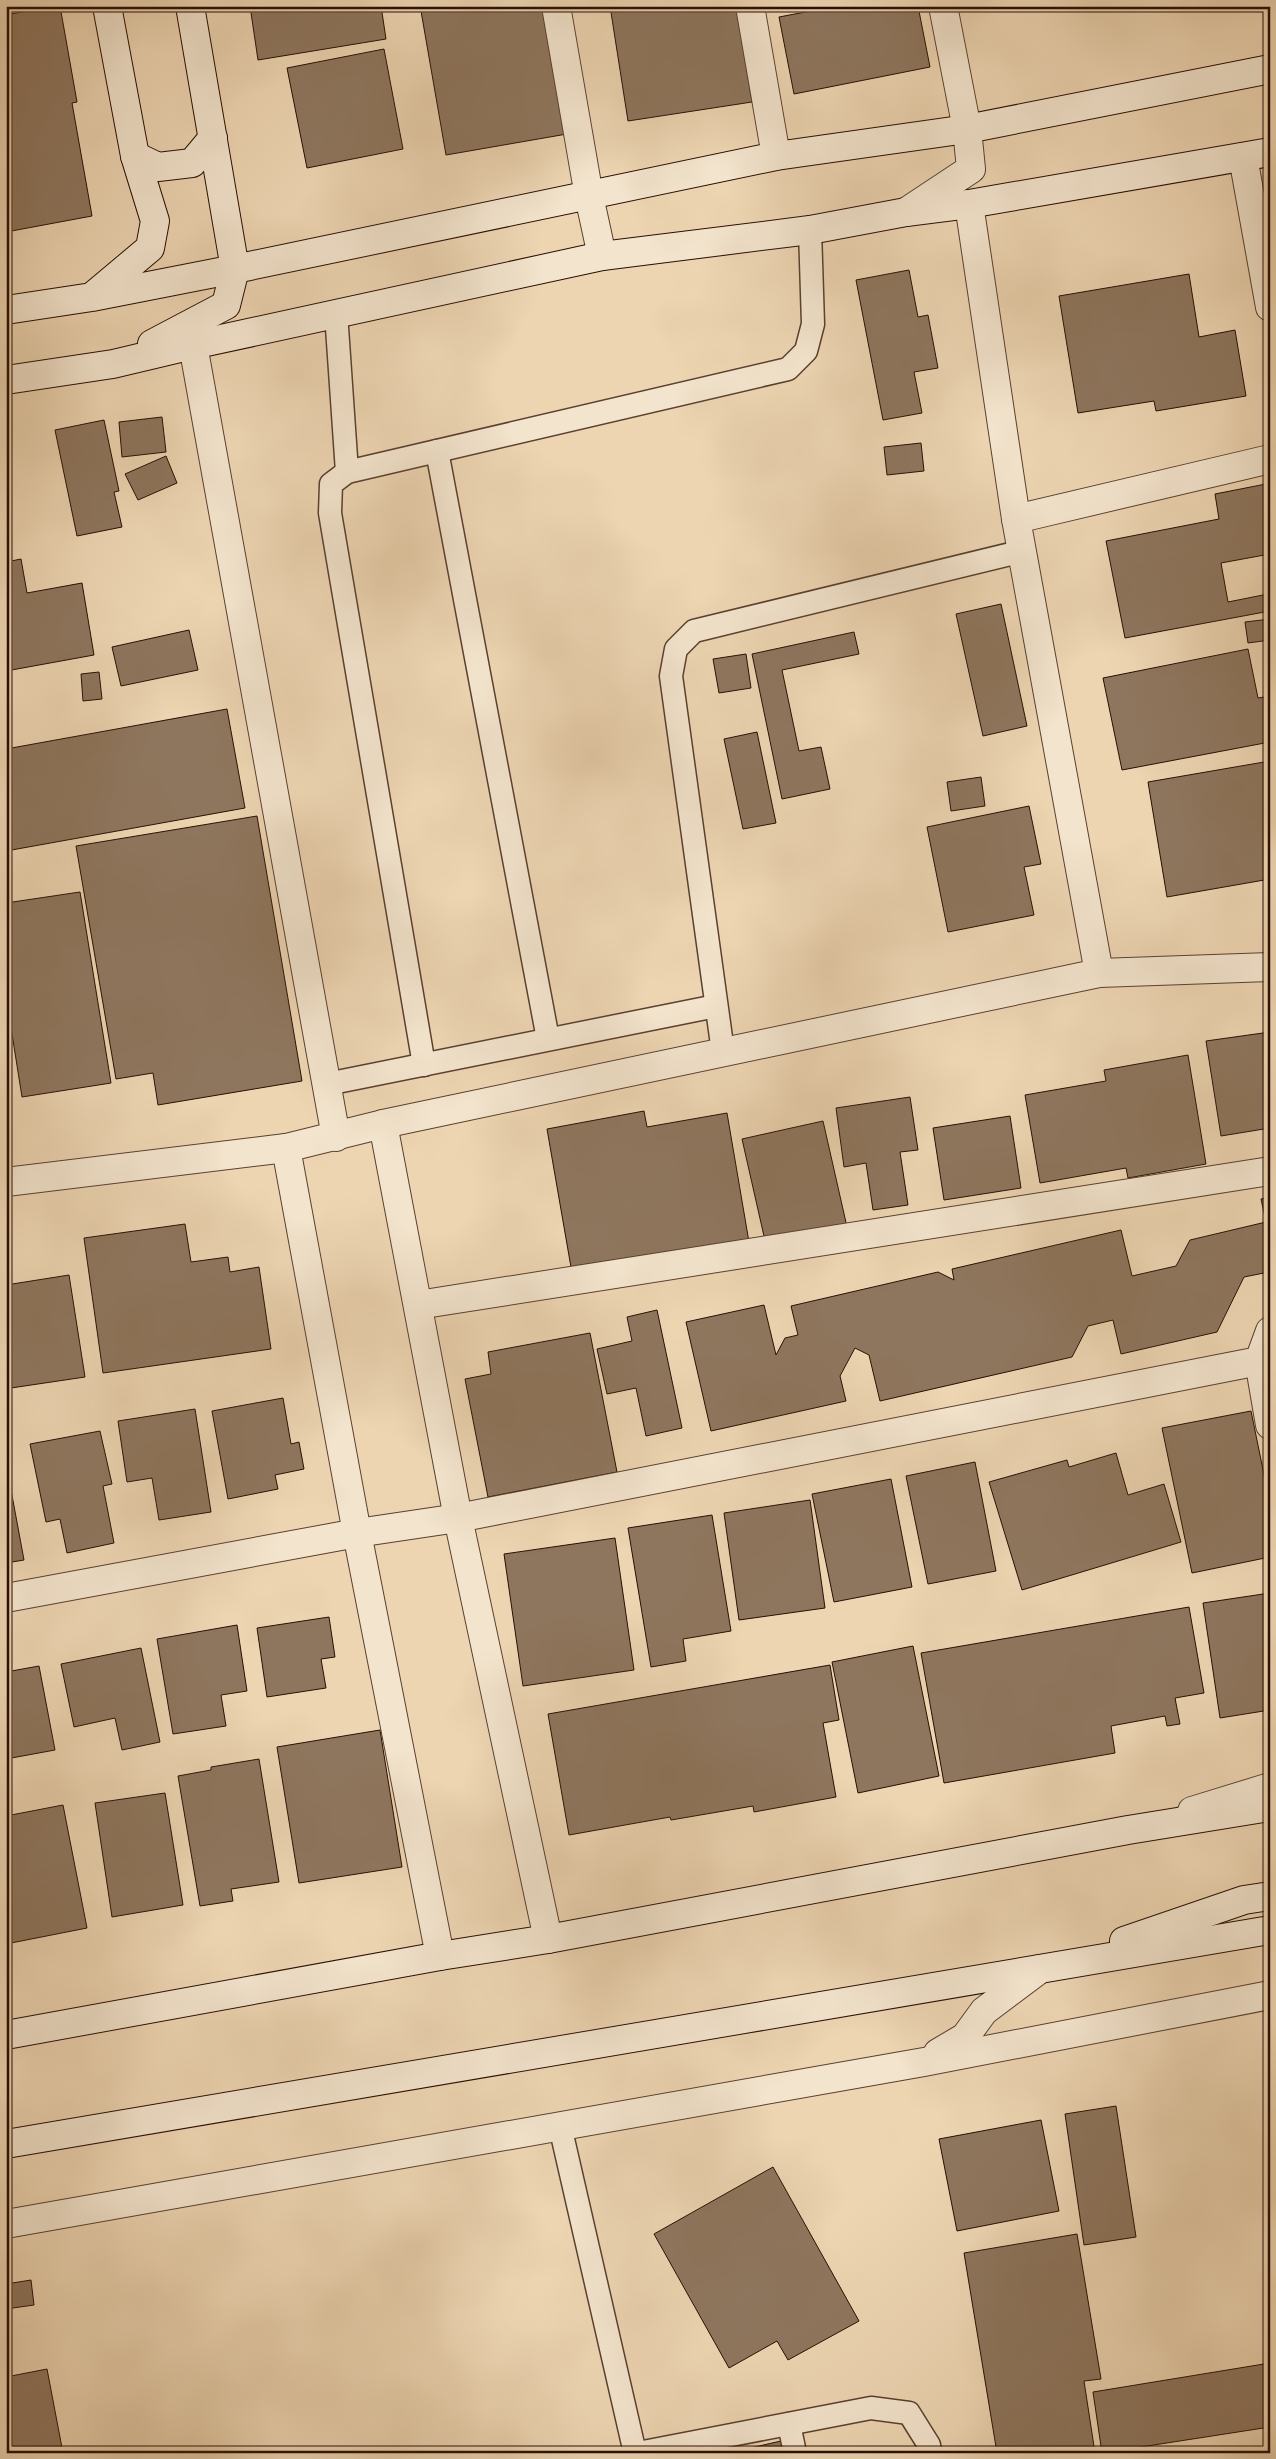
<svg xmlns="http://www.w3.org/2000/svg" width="1276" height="2459" viewBox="0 0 1276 2459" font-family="'IM FELL Double Pica',serif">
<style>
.building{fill:#8e765e;stroke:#280f03}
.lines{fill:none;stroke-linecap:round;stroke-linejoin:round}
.lane-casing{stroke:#59402f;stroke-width:25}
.street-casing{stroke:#59402f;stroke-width:30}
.secondary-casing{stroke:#280f03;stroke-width:30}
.lane{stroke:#f3e4cd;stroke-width:22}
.street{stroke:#f3e4cd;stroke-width:28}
.secondary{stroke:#f3e4cd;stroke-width:28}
</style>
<rect width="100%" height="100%" fill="#edd5b2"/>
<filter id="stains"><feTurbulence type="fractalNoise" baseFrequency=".004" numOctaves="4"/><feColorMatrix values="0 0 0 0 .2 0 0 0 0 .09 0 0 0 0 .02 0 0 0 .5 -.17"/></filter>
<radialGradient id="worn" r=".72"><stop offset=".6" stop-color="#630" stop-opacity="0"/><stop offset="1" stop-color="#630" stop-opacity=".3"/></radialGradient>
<!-- building -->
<g class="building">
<path d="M53 6H60L77 102 72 103 92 216 6 232V15Z"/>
<path d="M250 6H381L386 39 258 60Z"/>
<path d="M450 6H543L567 134 446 155 421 11Z"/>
<path d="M610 6H737L752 102 628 121Z"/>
<path d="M837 6H918L930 67 794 94 779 17Z"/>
<path d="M384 49 403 149 307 168 287 68Z"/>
<path d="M909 270 918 317 928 315 938 368 914 372 922 413 883 420 856 280Z"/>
<path d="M1189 274 1199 337 1235 330 1246 396 1156 411 1154 401 1078 413 1059 296Z"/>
<path d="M162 417 166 452 122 457 119 422Z"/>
<path d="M104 420 119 491 114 492 122 527 77 536 55 430Z"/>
<path d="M921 443 924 471 887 475 884 447Z"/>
<path d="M166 456 177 483 138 500 125 474Z"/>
<path d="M1266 484 1270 504V554L1221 563 1228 602 1268 594 1270 611 1125 638 1106 541 1219 519 1215 494Z"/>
<path d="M21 559 27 593 82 583 94 655 6 671V562Z"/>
<path d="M1001 604 1027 726 983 736 956 614Z"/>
<path d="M1270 619V640L1248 643 1245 622Z"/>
<path d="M189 630 198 670 121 686 112 647Z"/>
<path d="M854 632 859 654 782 670 799 751 821 747 830 789 782 799 752 654Z"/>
<path d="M1248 649 1258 698 1270 696V742L1122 770 1103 678Z"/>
<path d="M746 654 751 688 719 693 713 659Z"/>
<path d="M99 672 102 699 83 701 81 674Z"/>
<path d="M227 709 245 808 6 851V749Z"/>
<path d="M757 732 776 823 743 829 724 739Z"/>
<path d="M1270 761V879L1167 897 1148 782Z"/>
<path d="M981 777 985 806 951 811 947 782Z"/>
<path d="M1029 806 1041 864 1024 867 1034 915 948 932 927 827Z"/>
<path d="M257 816 302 1081 158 1105 153 1073 116 1079 76 846Z"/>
<path d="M80 892 111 1083 22 1097 6 996V903Z"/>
<path d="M1270 1032V1128L1221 1136 1206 1041Z"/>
<path d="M1188 1055 1206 1164 1128 1178 1126 1168 1040 1183 1025 1095 1106 1081 1104 1070Z"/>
<path d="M910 1097 918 1150 900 1152 908 1205 873 1210 866 1163 844 1167 836 1108Z"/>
<path d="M644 1111 647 1127 727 1113 749 1242 572 1273 547 1129Z"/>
<path d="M1010 1116 1021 1188 944 1200 933 1128Z"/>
<path d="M823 1121 847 1227 766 1245 742 1139Z"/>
<path d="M1270 1197V1261L1264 1273 1244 1277 1217 1332 1121 1354 1113 1320 1088 1326 1072 1357 880 1401 869 1355 855 1348 840 1376 846 1401 711 1431 686 1322 764 1305 776 1355 785 1338 798 1335 791 1306 938 1272 954 1280 952 1269 1121 1230 1132 1276 1176 1266 1190 1240 1266 1222 1261 1199Z"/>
<path d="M185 1224 191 1262 228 1257 230 1272 259 1267 271 1349 103 1373 84 1238Z"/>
<path d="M69 1275 85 1377 11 1388 6 1358V1285Z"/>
<path d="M657 1310 682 1428 646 1436 636 1388 607 1394 597 1349 632 1341 627 1317Z"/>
<path d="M590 1333 617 1472 488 1497 465 1379 491 1374 488 1352Z"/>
<path d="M6 1371 10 1392 6 1393Z"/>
<path d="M283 1398 291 1444 299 1442 304 1469 275 1475 278 1489 228 1499 212 1411Z"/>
<path d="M195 1409 211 1512 159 1520 152 1478 127 1482 118 1421Z"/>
<path d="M1251 1411 1270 1504V1557L1192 1573 1162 1428Z"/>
<path d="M100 1431 112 1484 103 1486 114 1543 67 1553 60 1519 46 1522 30 1444Z"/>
<path d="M1116 1453 1128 1495 1164 1484 1181 1542 1022 1590 989 1482 1067 1460 1069 1467Z"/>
<path d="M975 1462 996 1571 928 1584 906 1476Z"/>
<path d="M6 1463 24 1560 6 1563Z"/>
<path d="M891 1479 912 1587 834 1602 812 1494Z"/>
<path d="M810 1500 825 1608 739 1620 724 1513Z"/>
<path d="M712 1515 731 1631 683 1639 686 1661 651 1667 628 1528Z"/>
<path d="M615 1538 634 1670 523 1686 504 1554Z"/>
<path d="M1270 1593V1710L1220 1718 1203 1603Z"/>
<path d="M1189 1607 1204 1693 1175 1698 1180 1724 1167 1726 1165 1716 1111 1726 1115 1753 944 1783 921 1653Z"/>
<path d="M329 1617 335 1657 321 1659 326 1688 267 1697 257 1628Z"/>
<path d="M237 1625 247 1691 221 1695 226 1726 173 1734 157 1639Z"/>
<path d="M913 1646 939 1776 858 1793 832 1662Z"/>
<path d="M141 1648 160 1742 122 1750 115 1718 74 1727 61 1664Z"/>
<path d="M830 1665 839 1720 823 1723 836 1797 754 1812 753 1806 671 1820 670 1817 569 1835 548 1714Z"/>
<path d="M39 1666 55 1750 6 1759V1672Z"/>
<path d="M380 1730 402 1867 299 1883 277 1747Z"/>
<path d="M259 1759 279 1882 231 1889 233 1901 200 1906 178 1776 211 1770V1767Z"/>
<path d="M165 1793 183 1905 112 1917 95 1803Z"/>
<path d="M63 1805 87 1928 6 1944V1816Z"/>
<path d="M1116 2106 1136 2237 1084 2245 1065 2114Z"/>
<path d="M1041 2120 1059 2211 957 2231 939 2139Z"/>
<path d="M773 2167 859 2321 788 2360 777 2341 729 2368 654 2234Z"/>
<path d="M1077 2234 1101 2379 1084 2381 1095 2453H997L964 2253Z"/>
<path d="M31 2280 34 2305 6 2309V2284Z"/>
<path d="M1270 2363V2427L1102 2453 1093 2392Z"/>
<path d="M47 2369 63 2453H6V2377Z"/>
<path d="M781 2441 784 2453H747L746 2449Z"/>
</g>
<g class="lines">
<defs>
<g id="lane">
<path d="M336 313 347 472"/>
<path d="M437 451 548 1039"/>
<path d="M723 1052 671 676 676 649 694 631 1023 551"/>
<path d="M424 1065 330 513 331 484 347 472 788 369 806 351 813 324 810 230"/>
<path d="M327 1084 716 1006"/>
<path d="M560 2126 635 2453"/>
<path d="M789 2424 795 2453"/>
<path d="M638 2453 871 2408 909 2413 929 2445 930 2453"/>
</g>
<g id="street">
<path d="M556 6 589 196 602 256"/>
<path d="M750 6 776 156"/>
<path d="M1243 157 1270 307"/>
<path d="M969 204 1016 519 1099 973"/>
<path d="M906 212 971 169 967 129 943 6"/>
<path d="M193 345 336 1137"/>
<path d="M1016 519 1270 459"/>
<path d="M383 1124 458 1518 548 1939"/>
<path d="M286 1148 357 1533 440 1956"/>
<path d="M6 1182 286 1148 383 1124 1099 973 1270 967"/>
<path d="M418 1305 1270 1171"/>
<path d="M1259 1361 1270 1425"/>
<path d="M6 1598 357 1533 458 1518 1259 1361 1270 1331"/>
<path d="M1192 1811 1270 1787"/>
<path d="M938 2053 965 2037 984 2011 1040 1969"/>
<path d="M6 2224 924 2062 1270 1995"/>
</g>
<g id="secondary">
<path d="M135 156 158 167 192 163 213 138"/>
<path d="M94 295 150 248 155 221 135 156 107 6"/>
<path d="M6 310 92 297 235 269 776 156 967 129 1270 69"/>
<path d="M152 344 226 305 235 269 190 6"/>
<path d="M6 380 113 364 193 345 602 256 810 230 906 212 969 204 1270 152"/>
<path d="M1124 1941 1244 1900 1270 1896"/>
<path d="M6 2035 440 1956 548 1939 1128 1830 1270 1807"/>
<path d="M6 2144 1270 1930"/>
</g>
</defs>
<!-- lane casing -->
<use href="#lane" class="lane-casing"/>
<!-- street casing -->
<use href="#street" class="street-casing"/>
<!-- secondary casing -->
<use href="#secondary" class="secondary-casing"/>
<!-- lane -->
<use href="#lane" class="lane"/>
<!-- street -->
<use href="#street" class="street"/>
<!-- secondary -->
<use href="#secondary" class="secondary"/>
</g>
<!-- margin -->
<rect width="1276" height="2459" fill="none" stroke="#edd5b2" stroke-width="25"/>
<rect x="8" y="8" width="1261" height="2444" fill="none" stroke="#280f03" stroke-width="2.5"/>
<rect x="12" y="12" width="1251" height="2434" fill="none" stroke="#280f03"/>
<rect width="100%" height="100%" filter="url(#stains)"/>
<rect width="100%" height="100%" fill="url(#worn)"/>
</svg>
